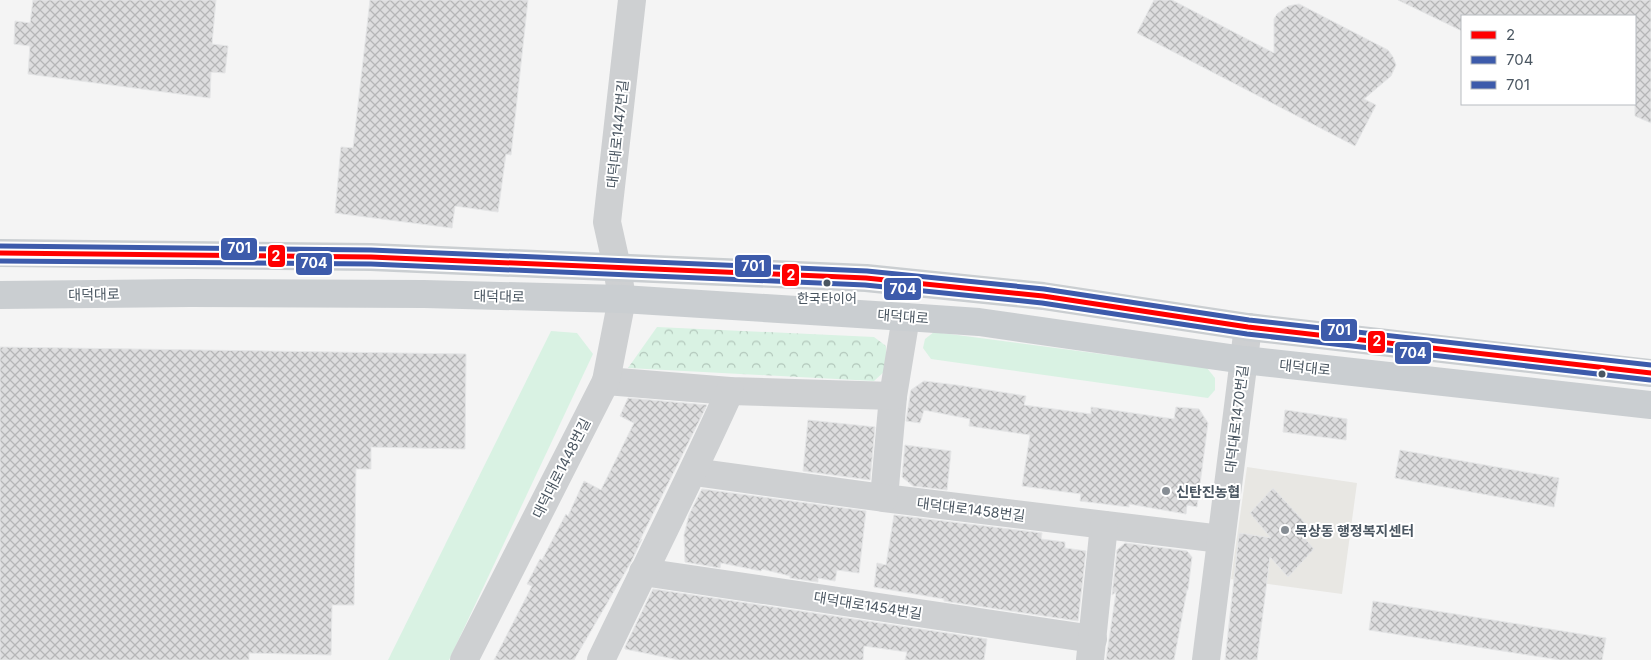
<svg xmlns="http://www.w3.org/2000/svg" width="1651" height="660" viewBox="0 0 1651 660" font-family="Inter,'Noto Sans KR',sans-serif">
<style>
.commercial{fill:#e8e7e3}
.grass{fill:#d9f2e3}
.park{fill:url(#park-crowns)}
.building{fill:url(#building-cross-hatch);stroke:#e5e6e7}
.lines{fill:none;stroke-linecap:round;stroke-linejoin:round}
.minor{stroke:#ced0d2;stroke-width:28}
.major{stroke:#caced1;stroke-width:28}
.bus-1-casing{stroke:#fff;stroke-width:9}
.bus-2-casing{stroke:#fff;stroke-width:9}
.bus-3-casing{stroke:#fff;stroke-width:9}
.bus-1{stroke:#f00;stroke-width:5}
.bus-2{stroke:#3d5bab;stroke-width:5}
.bus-3{stroke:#3d5bab;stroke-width:5}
.bus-dot{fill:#4a5661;stroke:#fff;stroke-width:2}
.poi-dot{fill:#868d94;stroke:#fff;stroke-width:2}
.labels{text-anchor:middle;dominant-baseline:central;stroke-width:4;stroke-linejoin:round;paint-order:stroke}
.bus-label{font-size:13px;fill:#4a5661;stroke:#fff}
.street-label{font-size:14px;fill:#4a5661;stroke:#fff}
.poi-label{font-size:14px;font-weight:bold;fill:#4a5661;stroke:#fff;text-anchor:start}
.line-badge{stroke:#fff;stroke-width:2}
.badge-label{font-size:14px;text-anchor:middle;font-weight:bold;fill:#fff}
</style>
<defs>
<pattern id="park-crowns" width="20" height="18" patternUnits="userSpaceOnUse" patternTransform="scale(1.25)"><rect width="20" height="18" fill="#d9f2e3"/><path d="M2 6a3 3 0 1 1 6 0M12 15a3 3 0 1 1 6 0" fill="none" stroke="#b2c7bb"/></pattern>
<pattern id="building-cross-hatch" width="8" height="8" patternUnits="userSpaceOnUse" patternTransform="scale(1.25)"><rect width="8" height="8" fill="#ddddde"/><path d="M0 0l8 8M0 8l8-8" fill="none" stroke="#b5b6b7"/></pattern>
</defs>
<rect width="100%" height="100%" fill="#f4f4f4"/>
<!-- commercial -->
<path class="commercial" d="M1247 467 1357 483 1342 594 1231 579Z"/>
<!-- grass -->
<g class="grass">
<path d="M551 331 577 333 593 354 449 660H388Z"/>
<path d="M934 332 1207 368 1215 378V390L1208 398 931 359 923 348 925 339Z"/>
</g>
<!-- park -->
<path class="park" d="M657 327 874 337 886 346V370L874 381 628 368Z"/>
<!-- building -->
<g class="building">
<path d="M33 0H216L212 44 228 46 225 73 211 72 210 98 28 74 30 46 14 44 15 21 30 23Z"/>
<path d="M370 0H528L511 155 506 154 498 212 455 206 452 228 335 213 341 147 353 148Z"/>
<path d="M1154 0H1172L1274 53V19L1277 14 1288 6 1299 4 1388 50 1393 57 1396 65 1391 76 1364 99 1376 105 1355 146 1137 33Z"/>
<path d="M1398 0H1651V123L1635 116V16H1462V31Z"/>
<path d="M0 347 466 354 465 449 371 447V469H356L354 605H332L331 655 249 653V660H0Z"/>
<path d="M924 381 964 386 1026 396 1024 405 1091 414V407L1174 419 1176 407 1199 409 1208 423 1197 507 1187 505 1186 514 1129 504V507L1080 501 1081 494 1022 486 1030 435 969 426 970 419 924 410 920 423 906 421 911 390Z"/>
<path d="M628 398 707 405 639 542 642 539 631 562 574 660H494L532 586 527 584 540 559 542 560 566 514 568 516 584 481 601 490 634 423 620 416Z"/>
<path d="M1285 410 1347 419 1346 440 1283 432Z"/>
<path d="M808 420 875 427 870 480 803 471Z"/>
<path d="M905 445 951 451 947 490 913 486 902 477Z"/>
<path d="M1400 450 1559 478 1554 507 1395 478Z"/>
<path d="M1273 488 1309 527 1302 535 1314 549 1288 577 1270 557 1257 660H1225L1239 533 1271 538 1250 513Z"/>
<path d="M702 489 866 511 859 573 837 570 835 581 818 578V582L790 578V576L762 569 761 571 721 563 720 568 685 562 684 535 689 515Z"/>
<path d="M894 515 1042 533 1041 539 1065 542V548L1086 551 1078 621 944 601V599L874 587 877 563 886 565Z"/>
<path d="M1125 543 1187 551 1192 557 1188 590H1187L1174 660H1106L1116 592 1112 595 1117 550Z"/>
<path d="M653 589 987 639 984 660H905L907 652 864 646 863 660H679L625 649V647Z"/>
<path d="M1373 601 1606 638 1602 660H1560L1369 630Z"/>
</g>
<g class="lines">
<!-- minor -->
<g class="minor">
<path d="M906 317 893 396 884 498 1221 539"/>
<path d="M606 381 730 391 893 396"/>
<path d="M694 472 884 498"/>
<path d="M643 572 1093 639"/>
<path d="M464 660 606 381 622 299 617 267 607 222 632 0"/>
<path d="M601 660C644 570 689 482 730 391"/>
<path d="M1090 660 1104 525"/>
<path d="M1206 660 1248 327"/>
</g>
<!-- major -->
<g class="major">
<path d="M0 253 371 257 866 278 1043 296 1248 327 1651 373"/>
<path d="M0 295 190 293 424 294 622 299 906 317 979 322 1244 360 1651 405"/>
</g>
<defs>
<path id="bus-1" d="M0 253 371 257 866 278 1043 296 1248 327 1651 373"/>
<path id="bus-2" d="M0 261 371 264 865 285 1042 303 1247 334 1650 380"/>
<path id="bus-3" d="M0 246 371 250 867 271 1044 289 1249 320 1651 365"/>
</defs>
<!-- bus-1 casing -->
<use href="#bus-1" class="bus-1-casing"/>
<!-- bus-2 casing -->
<use href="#bus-2" class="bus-2-casing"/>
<!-- bus-3 casing -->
<use href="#bus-3" class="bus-3-casing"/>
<!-- bus-1 -->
<use href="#bus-1" class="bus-1"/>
<!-- bus-2 -->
<use href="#bus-2" class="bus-2"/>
<!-- bus-3 -->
<use href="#bus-3" class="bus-3"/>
</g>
<!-- markers -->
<g class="bus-dot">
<circle cx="827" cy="283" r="4.5"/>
<circle cx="1602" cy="374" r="4.5"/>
</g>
<g class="poi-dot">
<circle cx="1166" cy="491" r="5"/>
<circle cx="1285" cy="530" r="5"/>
</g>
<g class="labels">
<!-- bus labels -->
<g class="bus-label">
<text x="827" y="298">한국타이어</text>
</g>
<!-- street labels -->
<g class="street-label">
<text transform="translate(617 134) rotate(-84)">대덕대로1447번길</text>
<text transform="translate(94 294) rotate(-1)">대덕대로</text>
<text transform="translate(499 296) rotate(1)">대덕대로</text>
<text transform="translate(903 316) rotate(4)">대덕대로</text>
<text transform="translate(1305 367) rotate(6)">대덕대로</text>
<text transform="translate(1236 419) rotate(-83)">대덕대로1470번길</text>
<text transform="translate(561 468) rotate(-63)">대덕대로1448번길</text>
<text transform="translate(971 509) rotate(7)">대덕대로1458번길</text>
<text transform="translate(868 605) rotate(9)">대덕대로1454번길</text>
</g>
<!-- poi labels -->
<g class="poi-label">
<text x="1176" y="491">신탄진농협</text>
<text x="1295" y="530">목상동 행정복지센터</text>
</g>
</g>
<g class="line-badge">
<rect x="220" y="237" width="38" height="24" rx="5" fill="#3d5bab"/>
<rect x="267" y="244" width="19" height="24" rx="5" fill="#f00"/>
<rect x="295" y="252" width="38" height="24" rx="5" fill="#3d5bab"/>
<rect x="734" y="254" width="38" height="24" rx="5" fill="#3d5bab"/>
<rect x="781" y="263" width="19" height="24" rx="5" fill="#f00"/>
<rect x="883" y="277" width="39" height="24" rx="5" fill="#3d5bab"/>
<rect x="1320" y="318" width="38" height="24" rx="5" fill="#3d5bab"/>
<rect x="1367" y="330" width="19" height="24" rx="5" fill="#f00"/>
<rect x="1394" y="341" width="38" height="24" rx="5" fill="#3d5bab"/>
</g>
<g class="badge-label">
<text x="239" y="253">701</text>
<text x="276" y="261">2</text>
<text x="314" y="268">704</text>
<text x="753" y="271">701</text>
<text x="791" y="280">2</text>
<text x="903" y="294">704</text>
<text x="1339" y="335">701</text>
<text x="1377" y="346">2</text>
<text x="1413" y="358">704</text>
</g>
<!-- legend -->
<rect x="1461" y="15" width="175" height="90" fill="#ffffff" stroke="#b7bbc0"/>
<rect x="1471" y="31" width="25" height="8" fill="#ff0000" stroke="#b7bbc0"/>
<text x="1506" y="40" font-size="15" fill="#4a5661">2</text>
<rect x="1471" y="56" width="25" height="8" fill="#3d5bab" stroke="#b7bbc0"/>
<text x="1506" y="65" font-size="15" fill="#4a5661">704</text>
<rect x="1471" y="81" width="25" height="8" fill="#3d5bab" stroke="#b7bbc0"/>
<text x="1506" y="90" font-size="15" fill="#4a5661">701</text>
</svg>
